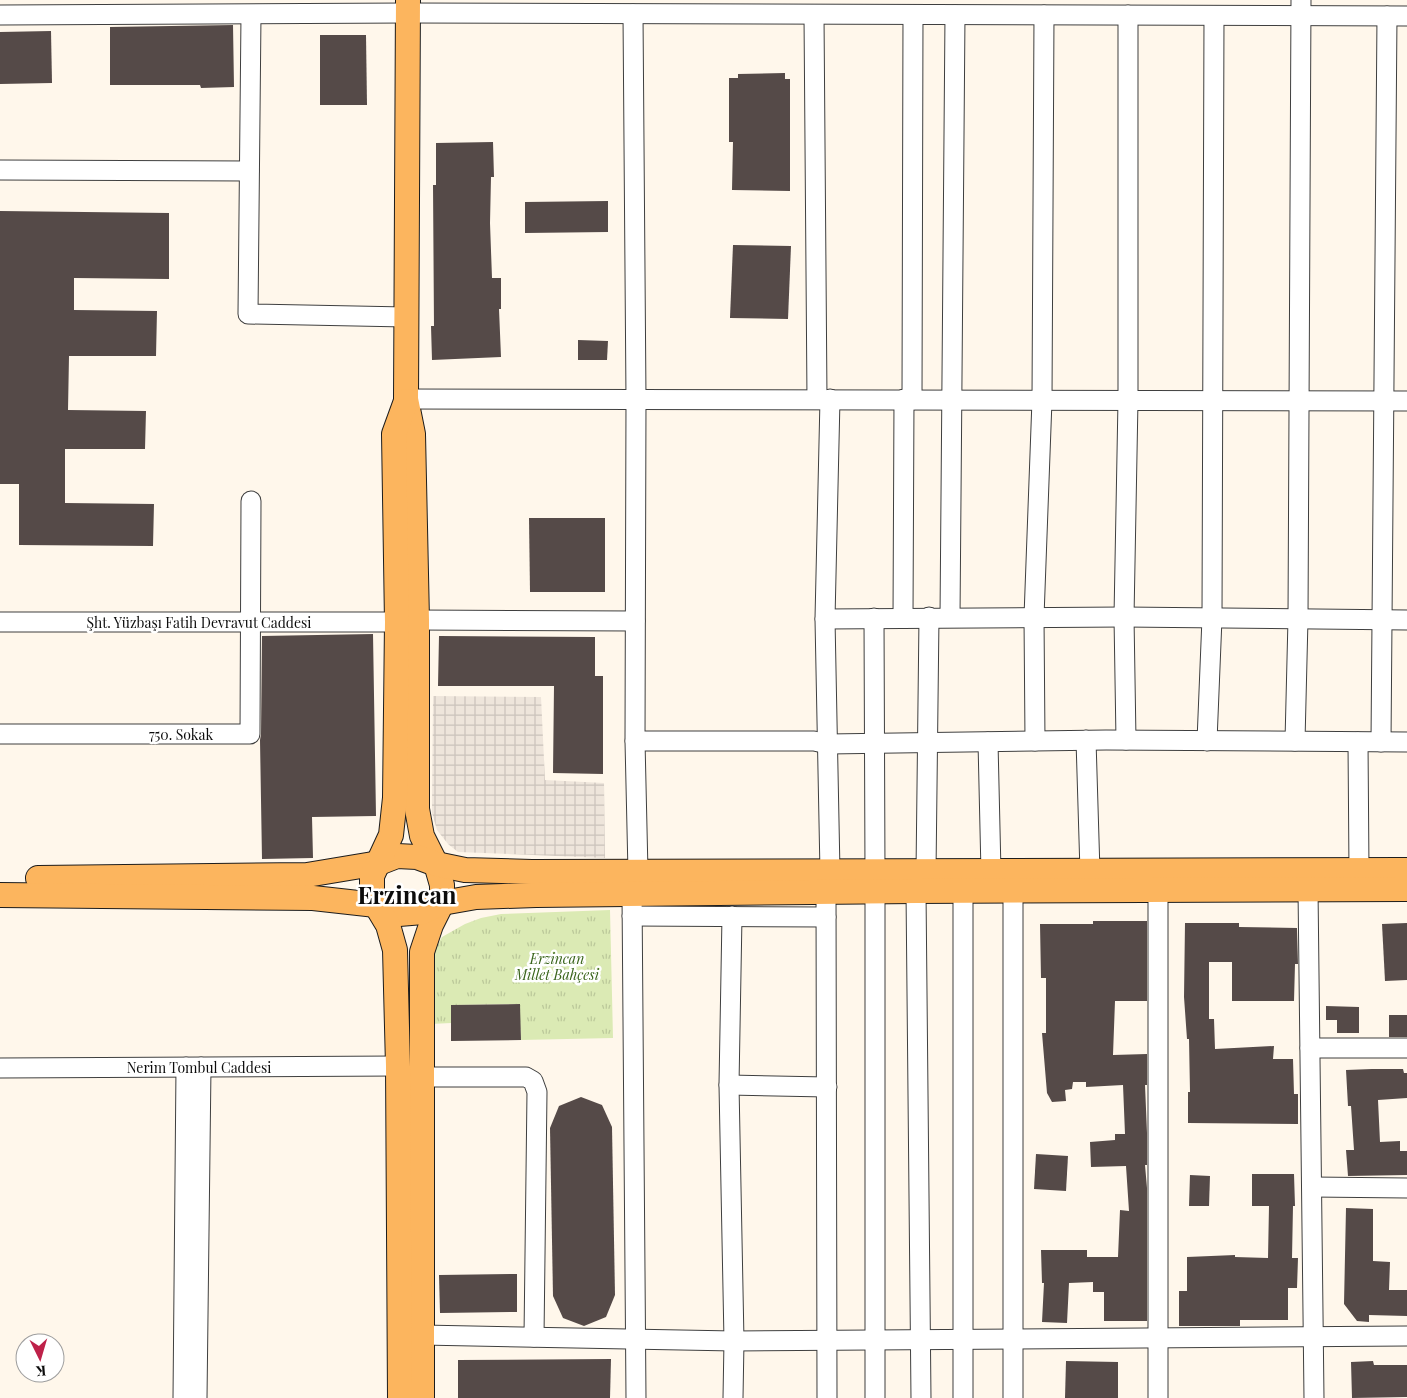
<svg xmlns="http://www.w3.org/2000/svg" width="1407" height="1398" viewBox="0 0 1407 1398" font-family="'Playfair Display',serif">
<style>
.park{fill:url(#park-tufts)}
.plaza{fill:url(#plaza-grid)}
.building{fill:#554a48}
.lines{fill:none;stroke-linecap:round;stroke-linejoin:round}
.minor-casing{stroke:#3f3f3f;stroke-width:21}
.major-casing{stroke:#1d1d1d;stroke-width:26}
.minor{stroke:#fff;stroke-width:19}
.major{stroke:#fcb55e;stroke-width:24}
.labels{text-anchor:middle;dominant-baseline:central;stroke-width:5;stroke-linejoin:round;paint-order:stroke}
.street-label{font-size:14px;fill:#0c0c0c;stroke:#fff}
.park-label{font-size:14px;font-style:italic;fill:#39641b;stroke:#fff}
.town-label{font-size:24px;font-weight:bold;fill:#0c0c0c;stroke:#fff}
</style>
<defs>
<pattern id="park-tufts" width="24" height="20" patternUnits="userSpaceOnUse" patternTransform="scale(1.25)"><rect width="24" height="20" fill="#dbeab4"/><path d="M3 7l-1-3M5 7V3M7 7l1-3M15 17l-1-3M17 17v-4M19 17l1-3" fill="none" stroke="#bbc89a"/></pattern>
<pattern id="plaza-grid" width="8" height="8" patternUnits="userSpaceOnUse" patternTransform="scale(1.25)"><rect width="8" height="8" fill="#eee5db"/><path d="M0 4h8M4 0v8" fill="none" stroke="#cbc3bb"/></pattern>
</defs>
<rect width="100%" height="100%" fill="#fff7eb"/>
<!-- park -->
<path class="park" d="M610 910 613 1038 521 1040 519 1004 451 1005V1023L431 1024 432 955 442 937 465 924 481 918 501 914Z"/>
<!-- plaza -->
<path class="plaza" d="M433 696 541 697 545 780 604 783 605 858 458 852 448 844 437 830 432 813Z"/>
<!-- building -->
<g class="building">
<path d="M233 25 234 87 201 88 200 85H110V27Z"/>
<path d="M51 31 52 83 0 84V32Z"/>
<path d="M320 35H366L367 105H320Z"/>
<path d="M785 73V79H790V191L732 190 733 142H729V78H738V74Z"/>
<path d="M493 142 494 177H491L490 223 492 278H501V309H499L501 357 432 360 431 326H434L433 185H436V143Z"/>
<path d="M608 201V232L525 233V202Z"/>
<path d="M0 211 169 213V279L74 278V310L157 311 156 356H69L68 410 146 411 145 449H65V503L154 504 153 546 19 545V484H0Z"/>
<path d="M733 245 791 246 788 319 730 318Z"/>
<path d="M578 340 608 341 607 360H578Z"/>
<path d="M529 518H605V592H530Z"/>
<path d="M373 634 376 816 312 817 313 858 262 859 260 740 261 734 262 636Z"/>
<path d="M439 636 595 637V676H603V774L553 773 554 686H438Z"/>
<path d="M1093 921H1147V1001H1115L1113 1055 1147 1054V1085H1145L1147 1133V1165H1145L1147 1188V1321H1104V1292H1093V1282L1069 1283 1067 1323 1042 1322 1044 1283H1042L1041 1250H1087V1257H1118L1120 1210 1129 1211 1126 1166 1091 1167 1090 1142 1115 1140V1134H1125L1123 1085 1086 1087V1082H1073L1072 1089 1065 1090 1066 1101 1052 1102 1047 1093 1042 1033H1046V978H1041L1040 924H1093Z"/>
<path d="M1185 923H1239V927L1297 928 1298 964H1295L1294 1001H1232V962H1209V1019H1214L1215 1049 1274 1046 1273 1059H1293L1294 1094H1298V1124L1188 1123V1092H1190L1189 1039H1187L1184 997Z"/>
<path d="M1407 923V980L1385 981 1382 924Z"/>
<path d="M520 1004 521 1040 451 1041V1005Z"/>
<path d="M1326 1006 1359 1007V1033H1337V1020H1326Z"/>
<rect x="1389" y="1015" width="18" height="22"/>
<path d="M1372 1069H1403L1404 1073H1407V1098L1378 1100 1380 1142 1400 1141V1151H1407V1175L1348 1176 1346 1150H1354L1351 1106H1348L1346 1070Z"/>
<path d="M581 1097 602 1105 612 1127 615 1295 606 1317 584 1326 563 1318 553 1296 550 1128 559 1106Z"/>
<path d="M1036 1154 1068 1156 1066 1191 1034 1189Z"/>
<path d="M1252 1174H1294L1295 1206H1293L1292 1258H1298L1297 1288H1288V1320H1240V1326H1179V1291H1187V1257L1235 1255V1257L1268 1258 1269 1206H1252Z"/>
<path d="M1190 1175 1210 1176 1209 1206H1189Z"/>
<path d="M1346 1208 1373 1209V1261L1390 1262 1389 1290H1407V1316L1369 1315V1322L1357 1321 1344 1304Z"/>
<path d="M517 1274V1312L440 1313 439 1275Z"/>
<path d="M611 1359 610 1398H458V1360Z"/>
<path d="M1066 1361 1118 1362V1398H1065Z"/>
<path d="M1373 1361 1374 1365H1407V1397L1352 1398 1351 1362Z"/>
</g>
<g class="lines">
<defs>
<g id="minor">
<path d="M633 14 636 399 635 741 638 872"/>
<path d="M0 15 407 13 1407 16"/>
<path d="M251 15 248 314 406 317"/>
<path d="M814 15 817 399"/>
<path d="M0 170 249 171"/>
<path d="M406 399 1407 401"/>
<path d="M830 399 825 619 830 872"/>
<path d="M912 400 913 15"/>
<path d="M950 617 955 15"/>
<path d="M874 618 875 872"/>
<path d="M903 618 904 399"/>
<path d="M825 619 1124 617 1407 620"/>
<path d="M417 620 635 621"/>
<path d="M0 622H397"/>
<path d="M0 734H250L251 501"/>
<path d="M1086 740 1090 872"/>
<path d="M1126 740 1124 617 1128 400V15"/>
<path d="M635 741H814L828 744 1106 740 1407 742"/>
<path d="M1035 741 1034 617 1042 400 1044 15"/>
<path d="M1207 741 1212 618 1214 16"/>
<path d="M1295 741 1298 619 1301 0"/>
<path d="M988 742 991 872"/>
<path d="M1358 742 1359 871"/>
<path d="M1381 742 1387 16"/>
<path d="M926 872 929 617"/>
<path d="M1308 889 1314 1398"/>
<path d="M826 891 827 1398"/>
<path d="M875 891V1398"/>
<path d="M916 891 921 1398"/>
<path d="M963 891V1398"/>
<path d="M632 894 636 1398"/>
<path d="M632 916 826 917"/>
<path d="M732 916 729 1085 734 1341 733 1398"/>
<path d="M1310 1048H1407"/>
<path d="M0 1068 398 1066"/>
<path d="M422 1077H526L533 1081 537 1092 534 1337"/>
<path d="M729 1085 827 1087"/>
<path d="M1312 1187 1407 1188"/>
<path d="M422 1335 734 1341 1407 1336"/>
<path d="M183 1398 186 1067"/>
<path d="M197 1398 201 1067"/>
<path d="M1013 1398V890"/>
<path d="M1158 1398V890"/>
</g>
<g id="major">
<path d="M408 0 406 399 413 434 417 620V809L422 836 436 864 442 885V903L431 925 422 952V1398"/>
<path d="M38 878 307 875 379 863 397 856 417 857 436 864 465 870 532 872 1407 870"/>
<path d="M0 895 313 898 376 905 399 914 423 912 442 903 476 897 536 895 916 891 1407 889"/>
<path d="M400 1398 398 1066 395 950 388 925 376 905 372 892V876L391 835 395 798 397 622 394 434 406 401"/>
</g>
</defs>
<!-- minor casing -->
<use href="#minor" class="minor-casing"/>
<!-- major casing -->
<use href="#major" class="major-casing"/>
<!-- minor -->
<use href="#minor" class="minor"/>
<!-- major -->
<use href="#major" class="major"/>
</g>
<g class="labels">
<!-- street labels -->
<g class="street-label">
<text x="199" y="622">Şht. Yüzbaşı Fatih Devravut Caddesi</text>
<text x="181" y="734">750. Sokak</text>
<text x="199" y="1067">Nerim Tombul Caddesi</text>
</g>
<!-- park labels -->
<g class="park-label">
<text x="557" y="958">Erzincan<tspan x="557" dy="16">Millet Bahçesi</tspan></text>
</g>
<!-- town labels -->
<g class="town-label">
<text x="407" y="894">Erzincan</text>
</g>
</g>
<!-- north arrow -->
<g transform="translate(40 1358) rotate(175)"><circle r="24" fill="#ffffff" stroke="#9e9e9e"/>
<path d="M0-4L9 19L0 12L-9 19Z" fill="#be2149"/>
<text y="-8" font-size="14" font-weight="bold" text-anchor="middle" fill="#0c0c0c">K</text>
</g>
</svg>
